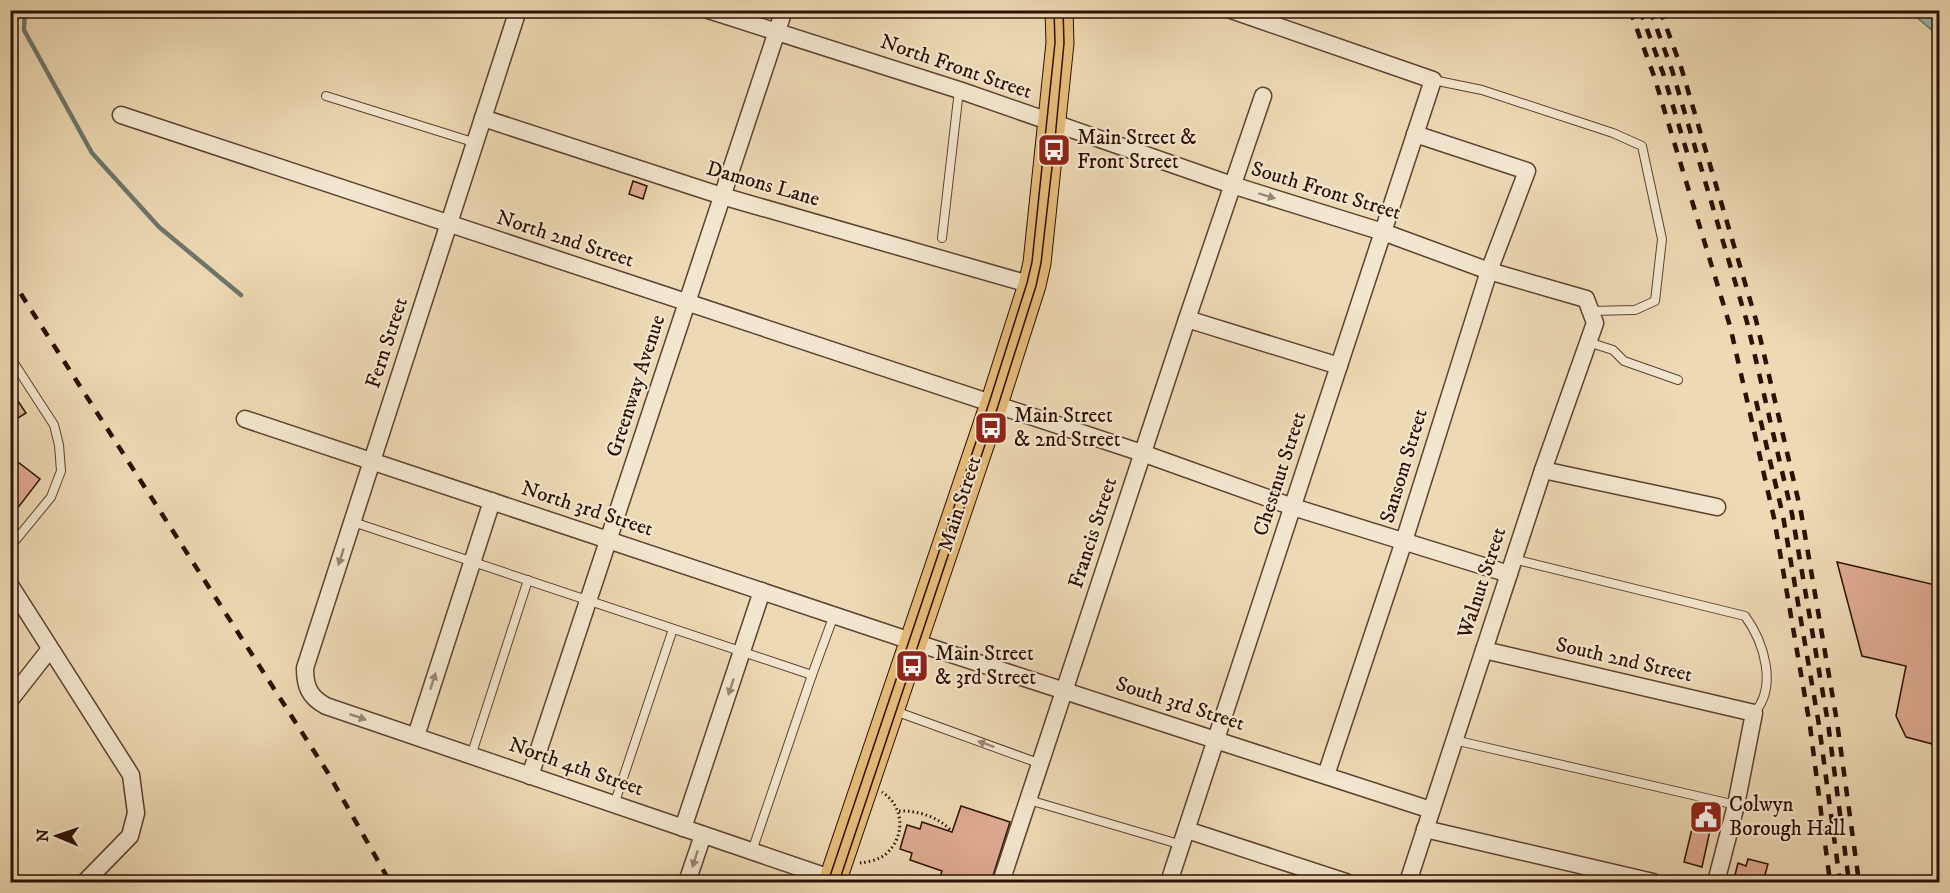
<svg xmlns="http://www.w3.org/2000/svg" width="1950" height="893" viewBox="0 0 1950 893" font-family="'IM FELL DW Pica',serif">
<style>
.water{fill:#9abab1;stroke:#6e766c;stroke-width:1.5}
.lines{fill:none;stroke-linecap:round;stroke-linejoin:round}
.stream{stroke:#6e766c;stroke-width:4.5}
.building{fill:#dfaa91;stroke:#2c1004;stroke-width:1.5}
.service-casing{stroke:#5c4230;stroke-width:10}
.minor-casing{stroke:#5c4230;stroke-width:19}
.primary-casing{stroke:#2c1004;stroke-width:29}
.path{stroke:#2c1004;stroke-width:3;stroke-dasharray:1.5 3;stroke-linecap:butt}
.service{stroke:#f3e6ce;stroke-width:8}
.minor{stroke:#f3e6ce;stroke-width:16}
.primary{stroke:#e6bc7a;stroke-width:27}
.tram{stroke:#2c1004;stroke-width:1.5}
.rail{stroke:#2c1004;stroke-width:4.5;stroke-dasharray:10 10;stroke-linecap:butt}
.oneway{fill:#998673}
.labels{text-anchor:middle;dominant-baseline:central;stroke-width:4.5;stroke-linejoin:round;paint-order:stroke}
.street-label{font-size:21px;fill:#2c1004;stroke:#f3e6ce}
.poi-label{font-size:21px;fill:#2c1004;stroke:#f3e6ce;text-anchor:start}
</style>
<rect width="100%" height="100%" fill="#edd9b3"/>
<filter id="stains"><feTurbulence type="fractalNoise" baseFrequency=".00333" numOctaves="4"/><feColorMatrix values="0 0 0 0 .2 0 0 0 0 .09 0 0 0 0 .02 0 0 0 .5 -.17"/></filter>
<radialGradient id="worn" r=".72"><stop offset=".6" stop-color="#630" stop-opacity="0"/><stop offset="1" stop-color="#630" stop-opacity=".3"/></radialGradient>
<!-- water -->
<path class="water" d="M1909 11H1939V36Z"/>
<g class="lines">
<!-- stream -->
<path class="stream" d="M25 10 24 30 92 153 159 227 241 295"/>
</g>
<!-- building -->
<g class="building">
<path d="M633 181 647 186 643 199 629 194Z"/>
<path d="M10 389 26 413 10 423Z"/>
<path d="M10 456 40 479 10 518Z"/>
<path d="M1837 562 1940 586V746L1906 737 1896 716 1906 666 1862 656Z"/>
<path d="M1698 804 1715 808 1702 867 1684 862Z"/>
<path d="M961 806 1010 822 991 882H956L940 877 942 871 910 860 912 853 900 849 907 825 920 829 922 822 952 832Z"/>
<path d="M1748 859 1768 864 1763 882H1747L1734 879 1738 863 1746 866Z"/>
</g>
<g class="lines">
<defs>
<g id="service">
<path d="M1433 80 1482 90 1613 133 1642 146 1662 239 1655 301 1635 310 1591 311"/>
<path d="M326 96 476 143"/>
<path d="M942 238 959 90"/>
<path d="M1588 342 1613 350 1624 361 1678 380"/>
<path d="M10 357 54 425 59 445 61 471 51 497 10 547"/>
<path d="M353 522 812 675 834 615"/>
<path d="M1513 559 1745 616C1764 642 1778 687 1754 713"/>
<path d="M895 711 1041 764"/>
<path d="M1454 740 1736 805"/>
<path d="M471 756 528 580"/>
<path d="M1029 800 1182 845"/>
<path d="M614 805 673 629"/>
<path d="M752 851 812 675"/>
<path d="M795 882 800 880 803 869"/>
</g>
<g id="minor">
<path d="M518 10 305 668C305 686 309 697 326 706L842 882"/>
<path d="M708 10 959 90 1232 185 1383 232 1489 271 1586 299 1595 323 1543 470 1408 882"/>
<path d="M121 115 1142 453 1293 507 1509 574"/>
<path d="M483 118 722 196 1032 285"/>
<path d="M1187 319 1339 366"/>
<path d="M245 419 920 644 1431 810"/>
<path d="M1543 470 1717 507"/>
<path d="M10 585 131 775 136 813 130 836 85 882"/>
<path d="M1484 650 1754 713 1736 805 1716 882"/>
<path d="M10 700 50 649"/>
<path d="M416 736 492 501"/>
<path d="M1326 775 1404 541 1489 271 1527 171 1415 134"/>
<path d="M530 776 784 10"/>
<path d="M683 828 762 591"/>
<path d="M1425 829 1653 882"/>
<path d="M1187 830 1346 882"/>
<path d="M687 882 703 835"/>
<path d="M1001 882 1187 319 1263 96"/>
<path d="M1169 882 1433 80 1231 10"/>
</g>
<path id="primary" d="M832 882 994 404 1032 285 1037 263 1060 43 1059 10"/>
</defs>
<!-- service casing -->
<use href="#service" class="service-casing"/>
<!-- minor casing -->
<use href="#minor" class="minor-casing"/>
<!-- primary casing -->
<use href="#primary" class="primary-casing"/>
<!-- path -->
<g class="path">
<path d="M899 811C918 810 941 818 952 832"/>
<path d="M860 863C868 862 879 860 886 854 906 836 904 806 882 792"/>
</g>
<!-- service -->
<use href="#service" class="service"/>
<!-- minor -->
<use href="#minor" class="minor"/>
<!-- primary -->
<use href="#primary" class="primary"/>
<!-- tram -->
<g class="tram">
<path d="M828 882 989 403 1027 283 1032 262 1055 43 1054 10"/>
<path d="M839 882 998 406 1036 286 1041 263 1054 150 1064 43 1063 10"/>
</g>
<!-- rail -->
<g class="rail">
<path d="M1630 10 1654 76 1730 326 1774 518 1810 726 1830 882"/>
<path d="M1640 10 1663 73 1689 159"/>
<path d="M1650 10 1672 70 1747 322 1792 514 1828 723 1849 882"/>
<path d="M1660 10 1681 67 1756 320 1801 512 1837 722 1859 882"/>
<path d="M10 277 328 773 390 882"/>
<path d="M1756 401 1783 516 1819 725 1840 882"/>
</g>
</g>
<!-- one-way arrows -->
<defs><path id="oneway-solid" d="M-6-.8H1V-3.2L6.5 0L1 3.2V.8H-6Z" transform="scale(1.5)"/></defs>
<g class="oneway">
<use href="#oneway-solid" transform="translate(1267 196) rotate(17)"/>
<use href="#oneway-solid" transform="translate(341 557) rotate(108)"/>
<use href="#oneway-solid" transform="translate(433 681) rotate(-72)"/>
<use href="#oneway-solid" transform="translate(731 687) rotate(108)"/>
<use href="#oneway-solid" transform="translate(358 717) rotate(19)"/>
<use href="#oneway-solid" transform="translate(986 744) rotate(-160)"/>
<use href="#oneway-solid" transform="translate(695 859) rotate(108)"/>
</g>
<!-- icons -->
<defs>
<symbol id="bus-square" viewBox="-11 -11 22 22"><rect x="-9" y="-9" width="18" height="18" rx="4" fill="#8f2418" stroke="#f3e6ce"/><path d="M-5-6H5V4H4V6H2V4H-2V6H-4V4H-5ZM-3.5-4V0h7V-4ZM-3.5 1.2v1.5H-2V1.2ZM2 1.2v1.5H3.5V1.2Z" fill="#fff"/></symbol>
<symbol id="civic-square" viewBox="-11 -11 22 22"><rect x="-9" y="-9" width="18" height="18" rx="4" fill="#8f2418" stroke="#f3e6ce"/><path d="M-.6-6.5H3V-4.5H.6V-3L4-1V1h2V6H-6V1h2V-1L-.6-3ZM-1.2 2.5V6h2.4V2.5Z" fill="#fff"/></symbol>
</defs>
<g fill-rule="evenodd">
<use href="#bus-square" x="1035" y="131" width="38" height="38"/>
<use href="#bus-square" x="972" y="409" width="38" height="38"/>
<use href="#bus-square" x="893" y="647" width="38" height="38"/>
<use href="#civic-square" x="1687" y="798" width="38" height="38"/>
</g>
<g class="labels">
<!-- street labels -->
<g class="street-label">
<text transform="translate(956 67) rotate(19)">North Front Street</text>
<text transform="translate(763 184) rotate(16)">Damons Lane</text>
<text transform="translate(1326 191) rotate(17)">South Front Street</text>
<text transform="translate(565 239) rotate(18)">North 2nd Street</text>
<text transform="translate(387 343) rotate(-72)">Fern Street</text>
<text transform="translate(636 386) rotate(-72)">Greenway Avenue</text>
<text transform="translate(1404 466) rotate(-73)">Sansom Street</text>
<text transform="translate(1280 474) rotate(-72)">Chestnut Street</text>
<text transform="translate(960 504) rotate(-72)">Main Street</text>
<text transform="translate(587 509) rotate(18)">North 3rd Street</text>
<text transform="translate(1093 533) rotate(-72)">Francis Street</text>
<text transform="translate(1482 583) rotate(-72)">Walnut Street</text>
<text transform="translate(1624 660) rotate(13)">South 2nd Street</text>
<text transform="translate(1180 704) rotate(18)">South 3rd Street</text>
<text transform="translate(576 767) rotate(19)">North 4th Street</text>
</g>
<!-- poi labels -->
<g class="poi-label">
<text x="1077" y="138">Main Street &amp;<tspan x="1077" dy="24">Front Street</tspan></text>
<text x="1014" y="416">Main Street<tspan x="1014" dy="24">&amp; 2nd Street</tspan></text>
<text x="935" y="654">Main Street<tspan x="935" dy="24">&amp; 3rd Street</tspan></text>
<text x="1729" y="805">Colwyn<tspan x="1729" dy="24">Borough Hall</tspan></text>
</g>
</g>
<!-- margin -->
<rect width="1950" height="893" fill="none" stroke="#edd9b3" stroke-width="36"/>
<rect x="12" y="12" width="1926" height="869" fill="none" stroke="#2c1004" stroke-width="3"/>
<rect x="18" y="18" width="1914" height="857" fill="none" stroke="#2c1004" stroke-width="1.5"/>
<!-- north arrow -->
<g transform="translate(57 836) rotate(272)" stroke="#f3e6ce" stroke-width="4.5" paint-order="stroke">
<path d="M0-4.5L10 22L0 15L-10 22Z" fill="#2c1004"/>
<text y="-9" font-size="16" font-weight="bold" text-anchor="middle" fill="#2c1004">N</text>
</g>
<rect width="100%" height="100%" filter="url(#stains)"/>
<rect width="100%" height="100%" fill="url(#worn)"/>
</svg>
